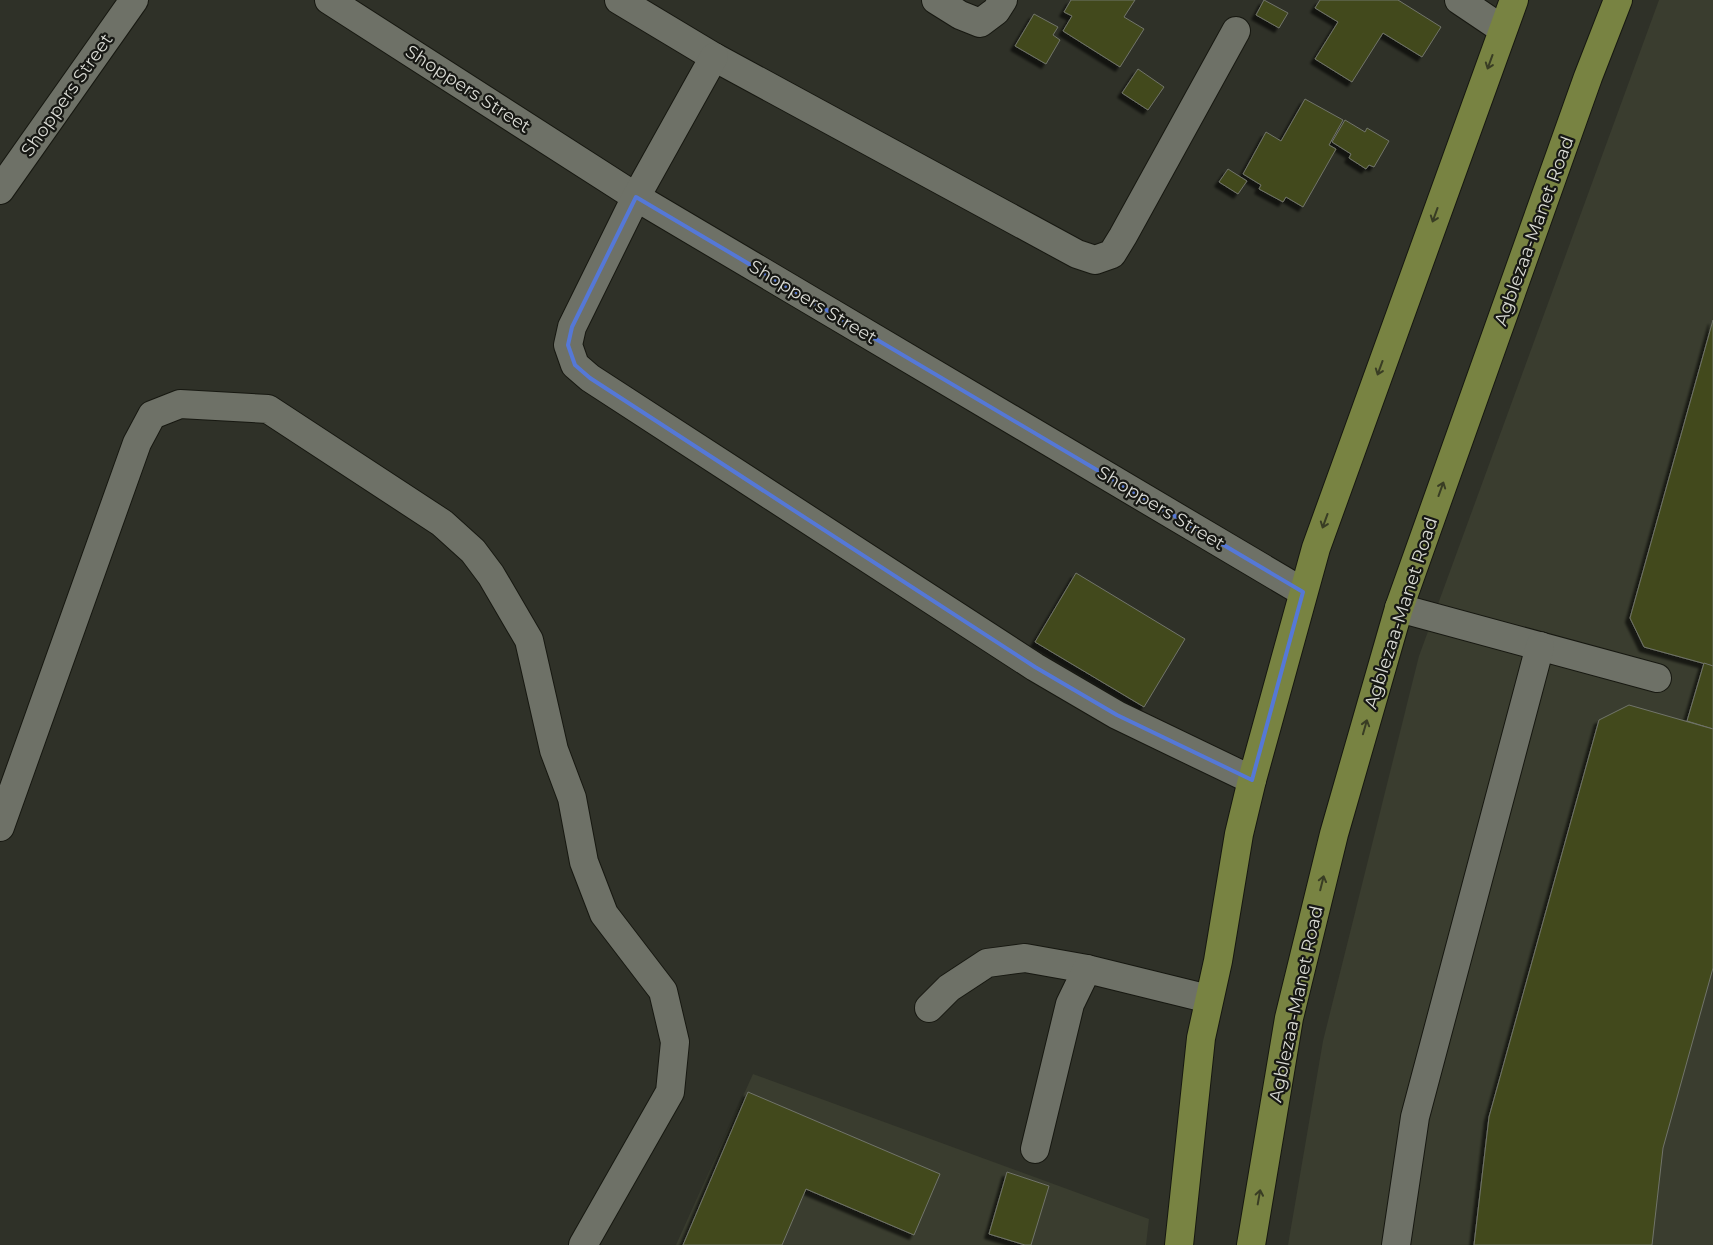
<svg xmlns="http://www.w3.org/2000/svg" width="1713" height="1245" viewBox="0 0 1713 1245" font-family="Montserrat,sans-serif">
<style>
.built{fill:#3a3d2f}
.building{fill:#424a1b;stroke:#71746a;filter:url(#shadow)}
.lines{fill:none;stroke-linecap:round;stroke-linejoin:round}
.minor-casing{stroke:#171811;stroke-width:30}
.major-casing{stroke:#171811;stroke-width:30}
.minor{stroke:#6e7167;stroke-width:28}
.major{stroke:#788342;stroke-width:28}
.oneway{stroke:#393d24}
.marked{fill:none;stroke:#5578d7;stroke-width:4;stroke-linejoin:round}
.labels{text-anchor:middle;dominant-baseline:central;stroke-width:4.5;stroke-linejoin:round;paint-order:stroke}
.street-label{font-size:18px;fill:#d9dad4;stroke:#171814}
</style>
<defs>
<filter id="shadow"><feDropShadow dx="-4.5" dy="4.5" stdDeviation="1" flood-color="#0009"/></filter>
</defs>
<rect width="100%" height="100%" fill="#2f3128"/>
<!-- built -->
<g class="built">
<path d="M1659 0H1713V1245H1288L1323 1041 1419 656Z"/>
<path d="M753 1074 1149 1219 1146 1245H676Z"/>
</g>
<!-- building -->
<g class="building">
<path d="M1071 0H1135L1124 17 1144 29 1120 67 1063 31 1072 16 1064 12Z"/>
<path d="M1264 0 1288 13 1279 28 1256 15Z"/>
<path d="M1320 0H1398L1441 27 1422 57 1383 33 1352 82 1315 59 1338 22 1315 8Z"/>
<path d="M1034 14 1058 27 1053 35 1060 40 1046 64 1015 46Z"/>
<path d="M1138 69 1164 87 1148 110 1122 93Z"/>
<path d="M1305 99 1343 120 1329 145 1336 149 1303 207 1286 197 1283 202 1259 189 1261 185 1243 174 1266 132 1281 141Z"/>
<path d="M1345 120 1365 132 1367 128 1389 141 1374 167 1369 165 1366 169 1349 158 1351 154 1332 142Z"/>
<path d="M1228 169 1247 181 1238 194 1219 182Z"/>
<path d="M1713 320V666L1644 647 1630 618Z"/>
<path d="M1076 573 1185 639 1144 707 1035 642Z"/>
<path d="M1704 663 1713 666V729L1687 721Z"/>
<path d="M1629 705 1713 729V968L1663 1148 1652 1245H1474L1489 1117 1599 720Z"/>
<path d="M748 1092 940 1174 914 1235 806 1189 782 1245H683Z"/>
<path d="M1007 1172 1049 1186 1031 1245H1025L989 1234Z"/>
</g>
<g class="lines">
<defs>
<g id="minor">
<path d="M329 0 636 197 1303 592"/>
<path d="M619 0 714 57 1077 254 1095 260 1112 254 1123 236 1236 31"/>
<path d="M936 0 960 15 980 23 996 11 1003 0"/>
<path d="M1459 0 1502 29"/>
<path d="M714 57 636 197 572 327 568 345 575 365 590 378 1035 667 1117 715 1252 780"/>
<path d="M0 190 134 0"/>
<path d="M1399 608 1657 678"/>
<path d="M0 827 137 443 152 415 180 404 268 409 442 523 473 551 491 575 529 640 554 750 572 798 584 862 604 914 663 991 675 1042 670 1092 583 1245"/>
<path d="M929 1008 949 988 987 963 1025 958 1087 969"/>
<path d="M1035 1149 1070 1004 1087 969 1209 999"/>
<path d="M1396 1245 1415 1117 1540 646"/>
</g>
<g id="major">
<path d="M1179 1245 1201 1038 1218 961 1239 834 1252 780 1316 548 1514 0"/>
<path d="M1251 1245 1289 1018 1334 834 1399 608 1588 77 1618 0"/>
</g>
</defs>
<!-- minor casing -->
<use href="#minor" class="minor-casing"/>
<!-- major casing -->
<use href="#major" class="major-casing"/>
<!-- minor -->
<use href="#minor" class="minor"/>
<!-- major -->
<use href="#major" class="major"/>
</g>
<!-- one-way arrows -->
<defs><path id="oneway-shaft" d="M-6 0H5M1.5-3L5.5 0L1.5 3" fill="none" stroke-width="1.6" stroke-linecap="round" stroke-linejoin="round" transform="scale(1.25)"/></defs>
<g class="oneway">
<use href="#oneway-shaft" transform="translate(1490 62) rotate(110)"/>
<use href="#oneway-shaft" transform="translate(1435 215) rotate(110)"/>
<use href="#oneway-shaft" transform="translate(1380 368) rotate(110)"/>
<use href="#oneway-shaft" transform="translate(1441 489) rotate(-70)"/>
<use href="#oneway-shaft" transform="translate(1325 521) rotate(110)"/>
<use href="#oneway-shaft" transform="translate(1365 727) rotate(-74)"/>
<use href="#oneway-shaft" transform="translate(1322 883) rotate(-76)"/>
<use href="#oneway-shaft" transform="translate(1259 1197) rotate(-80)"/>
</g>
<!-- marked area -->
<path class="marked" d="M636 197 1303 592 1252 780 1117 715 1035 667 590 378 575 365 568 345 572 327Z"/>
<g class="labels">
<!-- street labels -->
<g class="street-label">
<text transform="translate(468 89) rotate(33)">Shoppers Street</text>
<text transform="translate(67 95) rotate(-55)">Shoppers Street</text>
<text transform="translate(1534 231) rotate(-70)">Agblezaa-Manet Road</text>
<text transform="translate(813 302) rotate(31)">Shoppers Street</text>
<text transform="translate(1161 508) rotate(31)">Shoppers Street</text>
<text transform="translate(1401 613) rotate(-72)">Agblezaa-Manet Road</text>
<text transform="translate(1296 1004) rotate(-78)">Agblezaa-Manet Road</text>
</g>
</g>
</svg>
